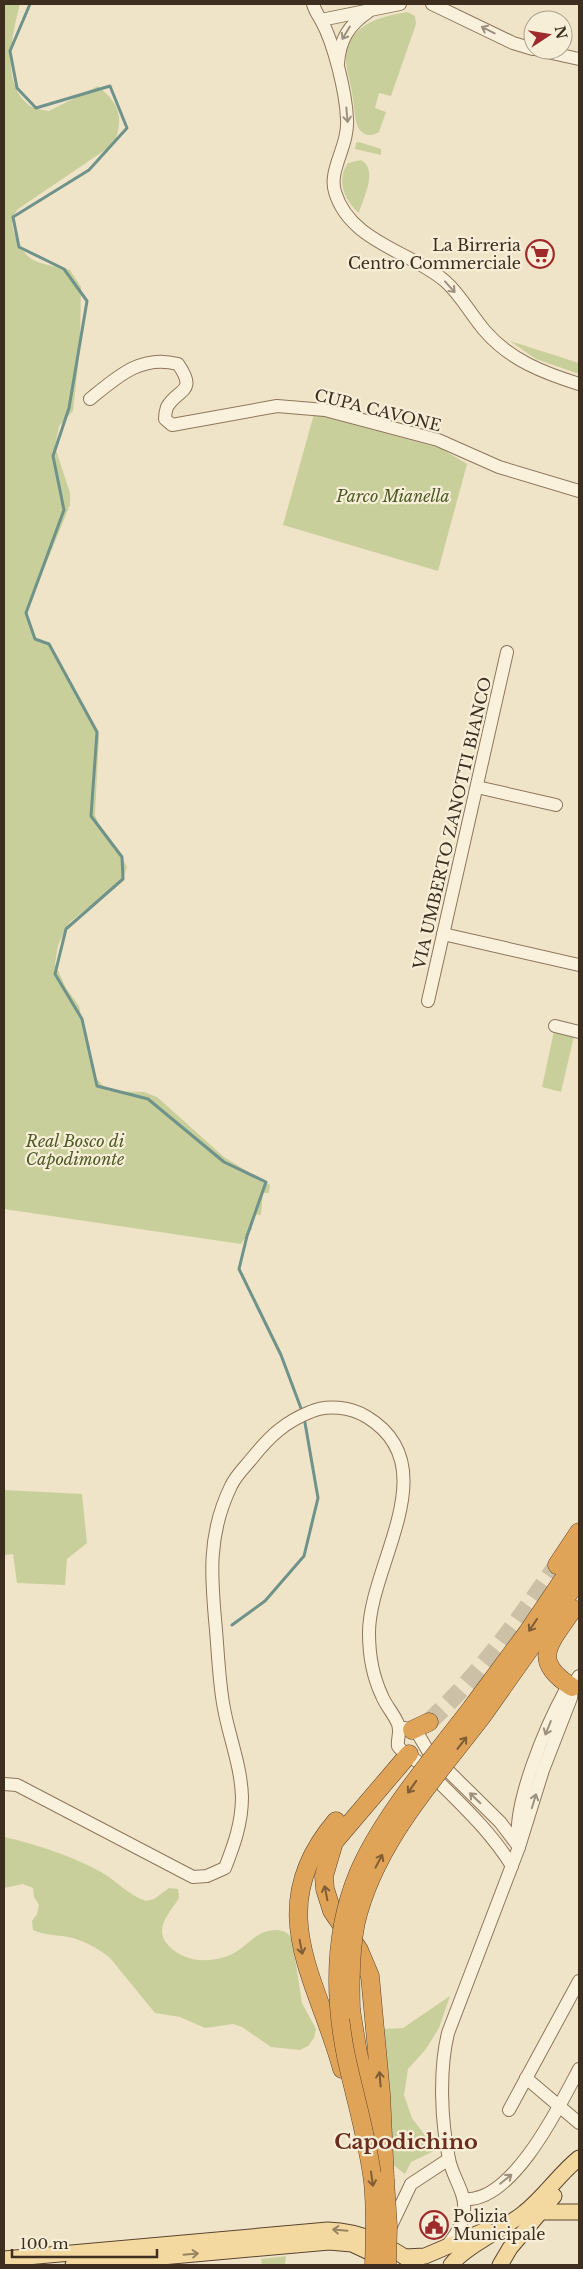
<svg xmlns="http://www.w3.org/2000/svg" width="583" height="2269" viewBox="0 0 583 2269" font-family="'Libre Baskerville',serif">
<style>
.green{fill:#c9cf9b}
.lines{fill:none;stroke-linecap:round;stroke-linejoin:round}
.stream{stroke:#6f938a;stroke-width:3}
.highway-tunnel{stroke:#ccc0a6;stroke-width:18;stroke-dasharray:18 9;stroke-linecap:butt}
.minor-casing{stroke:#8d765c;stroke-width:14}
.major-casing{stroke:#5b4430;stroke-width:17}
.highway-casing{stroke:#5b4430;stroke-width:19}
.minor{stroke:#faf1dc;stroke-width:12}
.major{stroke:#f3d9a0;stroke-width:15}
.highway{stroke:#e0a458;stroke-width:18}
.highway-bridge-casing{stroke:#5b4430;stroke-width:19;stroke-linecap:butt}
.highway-bridge{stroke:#e0a458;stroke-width:18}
.oneway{stroke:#9c907e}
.oneway2{stroke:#7e5d36}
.oneway3{stroke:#988460}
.labels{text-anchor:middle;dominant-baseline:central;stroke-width:4.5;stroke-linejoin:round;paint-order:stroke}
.poi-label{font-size:16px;fill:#3d2e20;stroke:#f7eed8;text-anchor:end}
.street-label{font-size:16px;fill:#3d2e20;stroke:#f7eed8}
.park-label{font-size:16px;font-style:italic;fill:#4d5a26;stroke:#f7eed8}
.district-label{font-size:21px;font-weight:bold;fill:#6b2e1e;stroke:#f7eed8}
</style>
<rect width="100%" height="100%" fill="#f0e4c8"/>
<!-- green -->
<g class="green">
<path d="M4 4H20C12 35 0 84 30 106 35 109 43 110 49 111L98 86C120 104 124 118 114 144L18 209C11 217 11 225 15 235 27 266 40 262 70 270L81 287 80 348 73 411 59 426 55 447 70 493V505L26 613 35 639 49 644 99 735 95 815C102 835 118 848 127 867L123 879 69 923 58 945 55 964 66 988 79 1006 95 1077 108 1091 144 1092 157 1097 224 1157 270 1185 269 1193H263L261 1215 253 1214 252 1229 241 1244 4 1209Z"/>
<path d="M407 12 415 16 416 24 391 96 379 93 375 108 386 112 379 132C374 135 367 137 362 132 354 126 355 109 353 100 352 87 347 74 346 62 345 25 379 17 407 12Z"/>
<path d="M359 142 381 149V155L355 149 356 143Z"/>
<path d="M361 160C379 170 363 198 359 213 344 200 336 180 348 163Z"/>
<path d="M510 341 579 363V374L536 359Z"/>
<path d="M314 414 440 448 467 464 438 571 283 525Z"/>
<path d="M554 1031 574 1036 561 1092 542 1087Z"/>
<path d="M4 1490 82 1494 87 1543 67 1559 65 1585 17 1583 13 1554 4 1555Z"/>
<path d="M4 1837C36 1844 72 1856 101 1872 117 1881 128 1895 146 1901L154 1899 169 1888 178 1889 179 1898C170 1913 153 1928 168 1945 186 1965 218 1964 239 1950 249 1943 256 1934 268 1931 278 1929 285 1930 292 1938L302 2003 316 2029 314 2038 308 2046 300 2050 271 2047 242 2027 233 2024 205 2028 180 2017 155 2013 110 1958C98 1948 83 1940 68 1937 56 1935 45 1935 33 1930L32 1921 37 1914 39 1905 34 1897 33 1888 23 1884 4 1888Z"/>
<path d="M450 1996 439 2028 426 2049 408 2069 404 2095 412 2118 436 2150 411 2162 405 2174 392 2164 382 2029 403 2028Z"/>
<path d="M286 2256 285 2265H262L261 2259Z"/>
</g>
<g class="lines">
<!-- stream -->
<g class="stream">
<path d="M30 4 10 51 17 88 36 108 110 86 127 128 89 170 13 217 19 247 64 269 87 301 69 408 53 456 64 510 26 613 35 639 49 644 97 732 91 816 122 857 123 879 66 929 55 974 82 1019 97 1086 148 1099 224 1162 266 1182 247 1236 239 1269 281 1355 302 1411"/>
<path d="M232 1625 265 1601 304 1556 318 1498 304 1417"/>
</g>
<!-- highway-tunnel -->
<path class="highway-tunnel" d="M429 1722C479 1675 518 1622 557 1565"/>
<defs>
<g id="minor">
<path d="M313 4C315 11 318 15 321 20 334 43 346 93 347 119 349 146 328 170 335 192 350 242 410 251 445 281 461 295 471 315 485 331 510 360 544 373 579 384"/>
<path d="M432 4 513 43 533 49"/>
<path d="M321 20 400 4"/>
<path d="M538 50 579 59"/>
<path d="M338 63C340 39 349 25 368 12"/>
<path d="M90 399C117 377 141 354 178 364 198 393 178 388 167 407 166 410 165 415 165 419L172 425 277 406 325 410 438 440 499 467 579 491"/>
<path d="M477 787 556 805"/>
<path d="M443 934 579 965"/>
<path d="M428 1001 507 652"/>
<path d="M555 1026 579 1032"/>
<path d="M405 1728 418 1734 428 1751 500 1822 519 1847"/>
<path d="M4 1784 17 1785 193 1877 207 1876 225 1868C234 1845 242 1823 242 1797 241 1764 228 1735 223 1703 219 1679 218 1654 216 1630 211 1578 207 1535 231 1486 236 1475 246 1466 253 1457 270 1436 285 1422 310 1412 327 1404 351 1407 367 1417 448 1466 369 1565 369 1633 369 1654 373 1677 382 1696 386 1706 394 1714 398 1724 401 1733 397 1738 398 1746 403 1754 414 1758 422 1765 453 1797 488 1827 512 1866"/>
<path d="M518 1840C514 1801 546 1726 565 1691L572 1687 579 1676"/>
<path d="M526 2078 579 2123"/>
<path d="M509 2110 579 1981"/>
<path d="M464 2199C512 2204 560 2105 579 2069"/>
<path d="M390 2228 411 2184 449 2159"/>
<path d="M446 2247C455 2236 463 2225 464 2210 466 2193 452 2176 449 2159 441 2121 439 2070 448 2033L519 1847 543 1770 571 1698 572 1687"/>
</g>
<g id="major">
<path d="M541 2212H579"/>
<path d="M405 2257 425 2256 486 2230"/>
<path d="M4 2259 328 2230C363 2231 389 2246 417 2265"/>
<path d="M73 2265 329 2242 352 2244 384 2259"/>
<path d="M451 2265C464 2247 506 2228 525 2212 545 2196 559 2174 579 2158"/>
<path d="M500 2265 510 2248 554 2196"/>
</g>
<g id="highway">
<path d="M557 1565 579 1532"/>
<path d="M572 1687C528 1659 552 1642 573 1609"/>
<path d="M473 1706 527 1633 579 1556"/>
<path d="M483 1715 579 1579"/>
<path d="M412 1730 429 1722"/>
<path d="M336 1821C261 1909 317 1977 342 2069"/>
<path d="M351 2010 358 2053 375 2128"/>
<path d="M385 2180 381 2094 370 1976 359 1950 332 1911 325 1889 324 1876 334 1842 409 1754"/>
</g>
</defs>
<!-- minor casing -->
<use href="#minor" class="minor-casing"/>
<!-- major casing -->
<use href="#major" class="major-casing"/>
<!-- highway casing -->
<use href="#highway" class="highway-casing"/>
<!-- minor -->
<use href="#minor" class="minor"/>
<!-- major -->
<use href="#major" class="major"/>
<!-- highway -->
<use href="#highway" class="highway"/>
<defs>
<g id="highway-bridge">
<path d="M351 2010C350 1980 350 1951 356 1922 375 1842 435 1778 483 1715"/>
<path d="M385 2180 388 2226 387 2265"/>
<path d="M374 2265C375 2237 376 2210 373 2182 368 2140 355 2098 346 2056 334 1996 334 1932 358 1874 381 1818 436 1755 473 1706"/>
</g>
</defs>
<!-- highway-bridge casing -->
<use href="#highway-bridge" class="highway-bridge-casing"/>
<!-- highway-bridge -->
<use href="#highway-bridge" class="highway-bridge"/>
</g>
<!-- one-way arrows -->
<defs><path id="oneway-shaft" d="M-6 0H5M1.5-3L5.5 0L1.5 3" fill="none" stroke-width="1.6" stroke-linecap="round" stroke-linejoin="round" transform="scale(1.25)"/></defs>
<g class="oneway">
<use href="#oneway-shaft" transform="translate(488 30) rotate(-153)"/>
<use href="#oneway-shaft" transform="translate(346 33) rotate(121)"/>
<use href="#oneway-shaft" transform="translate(347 115) rotate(85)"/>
<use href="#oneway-shaft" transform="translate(450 287) rotate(48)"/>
<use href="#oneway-shaft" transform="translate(548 1728) rotate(112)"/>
<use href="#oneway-shaft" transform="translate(475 1798) rotate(-136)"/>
<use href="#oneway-shaft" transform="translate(534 1801) rotate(-73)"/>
<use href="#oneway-shaft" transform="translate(506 2179) rotate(-39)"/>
</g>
<g class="oneway2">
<use href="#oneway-shaft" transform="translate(533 1625) rotate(124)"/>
<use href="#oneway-shaft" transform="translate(462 1743) rotate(-52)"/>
<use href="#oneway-shaft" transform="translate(412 1787) rotate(125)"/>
<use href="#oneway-shaft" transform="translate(379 1861) rotate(-62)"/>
<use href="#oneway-shaft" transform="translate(326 1893) rotate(-101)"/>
<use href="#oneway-shaft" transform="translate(301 1947) rotate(79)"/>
<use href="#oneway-shaft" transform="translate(380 2079) rotate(-95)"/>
<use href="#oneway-shaft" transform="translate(372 2179) rotate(82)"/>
</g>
<g class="oneway3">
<use href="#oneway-shaft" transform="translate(340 2230) rotate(-175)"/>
<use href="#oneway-shaft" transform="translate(191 2254) rotate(-5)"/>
</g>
<!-- icons -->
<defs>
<symbol id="supermarket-ring" viewBox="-11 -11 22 22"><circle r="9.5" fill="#f7eed8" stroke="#9e2a2b" stroke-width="1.5"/><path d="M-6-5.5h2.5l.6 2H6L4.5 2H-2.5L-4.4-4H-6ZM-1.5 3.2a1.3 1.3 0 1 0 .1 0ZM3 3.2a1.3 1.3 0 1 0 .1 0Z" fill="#9e2a2b"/></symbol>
<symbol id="civic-ring" viewBox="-11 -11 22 22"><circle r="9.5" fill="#f7eed8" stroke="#9e2a2b" stroke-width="1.5"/><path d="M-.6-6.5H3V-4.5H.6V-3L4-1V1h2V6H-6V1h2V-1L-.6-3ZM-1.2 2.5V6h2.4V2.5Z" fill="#9e2a2b"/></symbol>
</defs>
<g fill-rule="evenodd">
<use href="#supermarket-ring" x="524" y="238" width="32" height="32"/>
<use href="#civic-ring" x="418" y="2209" width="32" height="32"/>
</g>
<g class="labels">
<!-- poi labels -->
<g class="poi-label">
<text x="521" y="245">La Birreria<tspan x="521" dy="18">Centro Commerciale</tspan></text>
<text x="453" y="2216" text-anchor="start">Polizia<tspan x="453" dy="18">Municipale</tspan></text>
</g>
<!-- street labels -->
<g class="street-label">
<text transform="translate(378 410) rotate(14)">CUPA CAVONE</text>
<text transform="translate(452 823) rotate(-77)">VIA UMBERTO ZANOTTI BIANCO</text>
</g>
<!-- park labels -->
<g class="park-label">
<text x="393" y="496">Parco Mianella</text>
<text x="75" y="1141">Real Bosco di<tspan x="75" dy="18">Capodimonte</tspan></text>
</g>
<!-- district labels -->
<g class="district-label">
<text x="406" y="2142">Capodichino</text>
</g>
</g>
<!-- border -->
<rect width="583" height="2269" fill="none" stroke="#3d2e20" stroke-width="10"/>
<!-- north arrow -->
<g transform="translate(548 35) rotate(78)"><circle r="24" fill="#f7eed8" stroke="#ada18e"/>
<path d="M0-4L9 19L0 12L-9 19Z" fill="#9e2a2b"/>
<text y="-8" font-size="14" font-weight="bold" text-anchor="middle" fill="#3d2e20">N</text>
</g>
<!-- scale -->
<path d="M12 2249v8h145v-8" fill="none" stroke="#3d2e20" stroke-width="2.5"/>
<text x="20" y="2249" font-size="15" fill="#3d2e20" stroke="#f7eed8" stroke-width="4" paint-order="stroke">100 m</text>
</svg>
